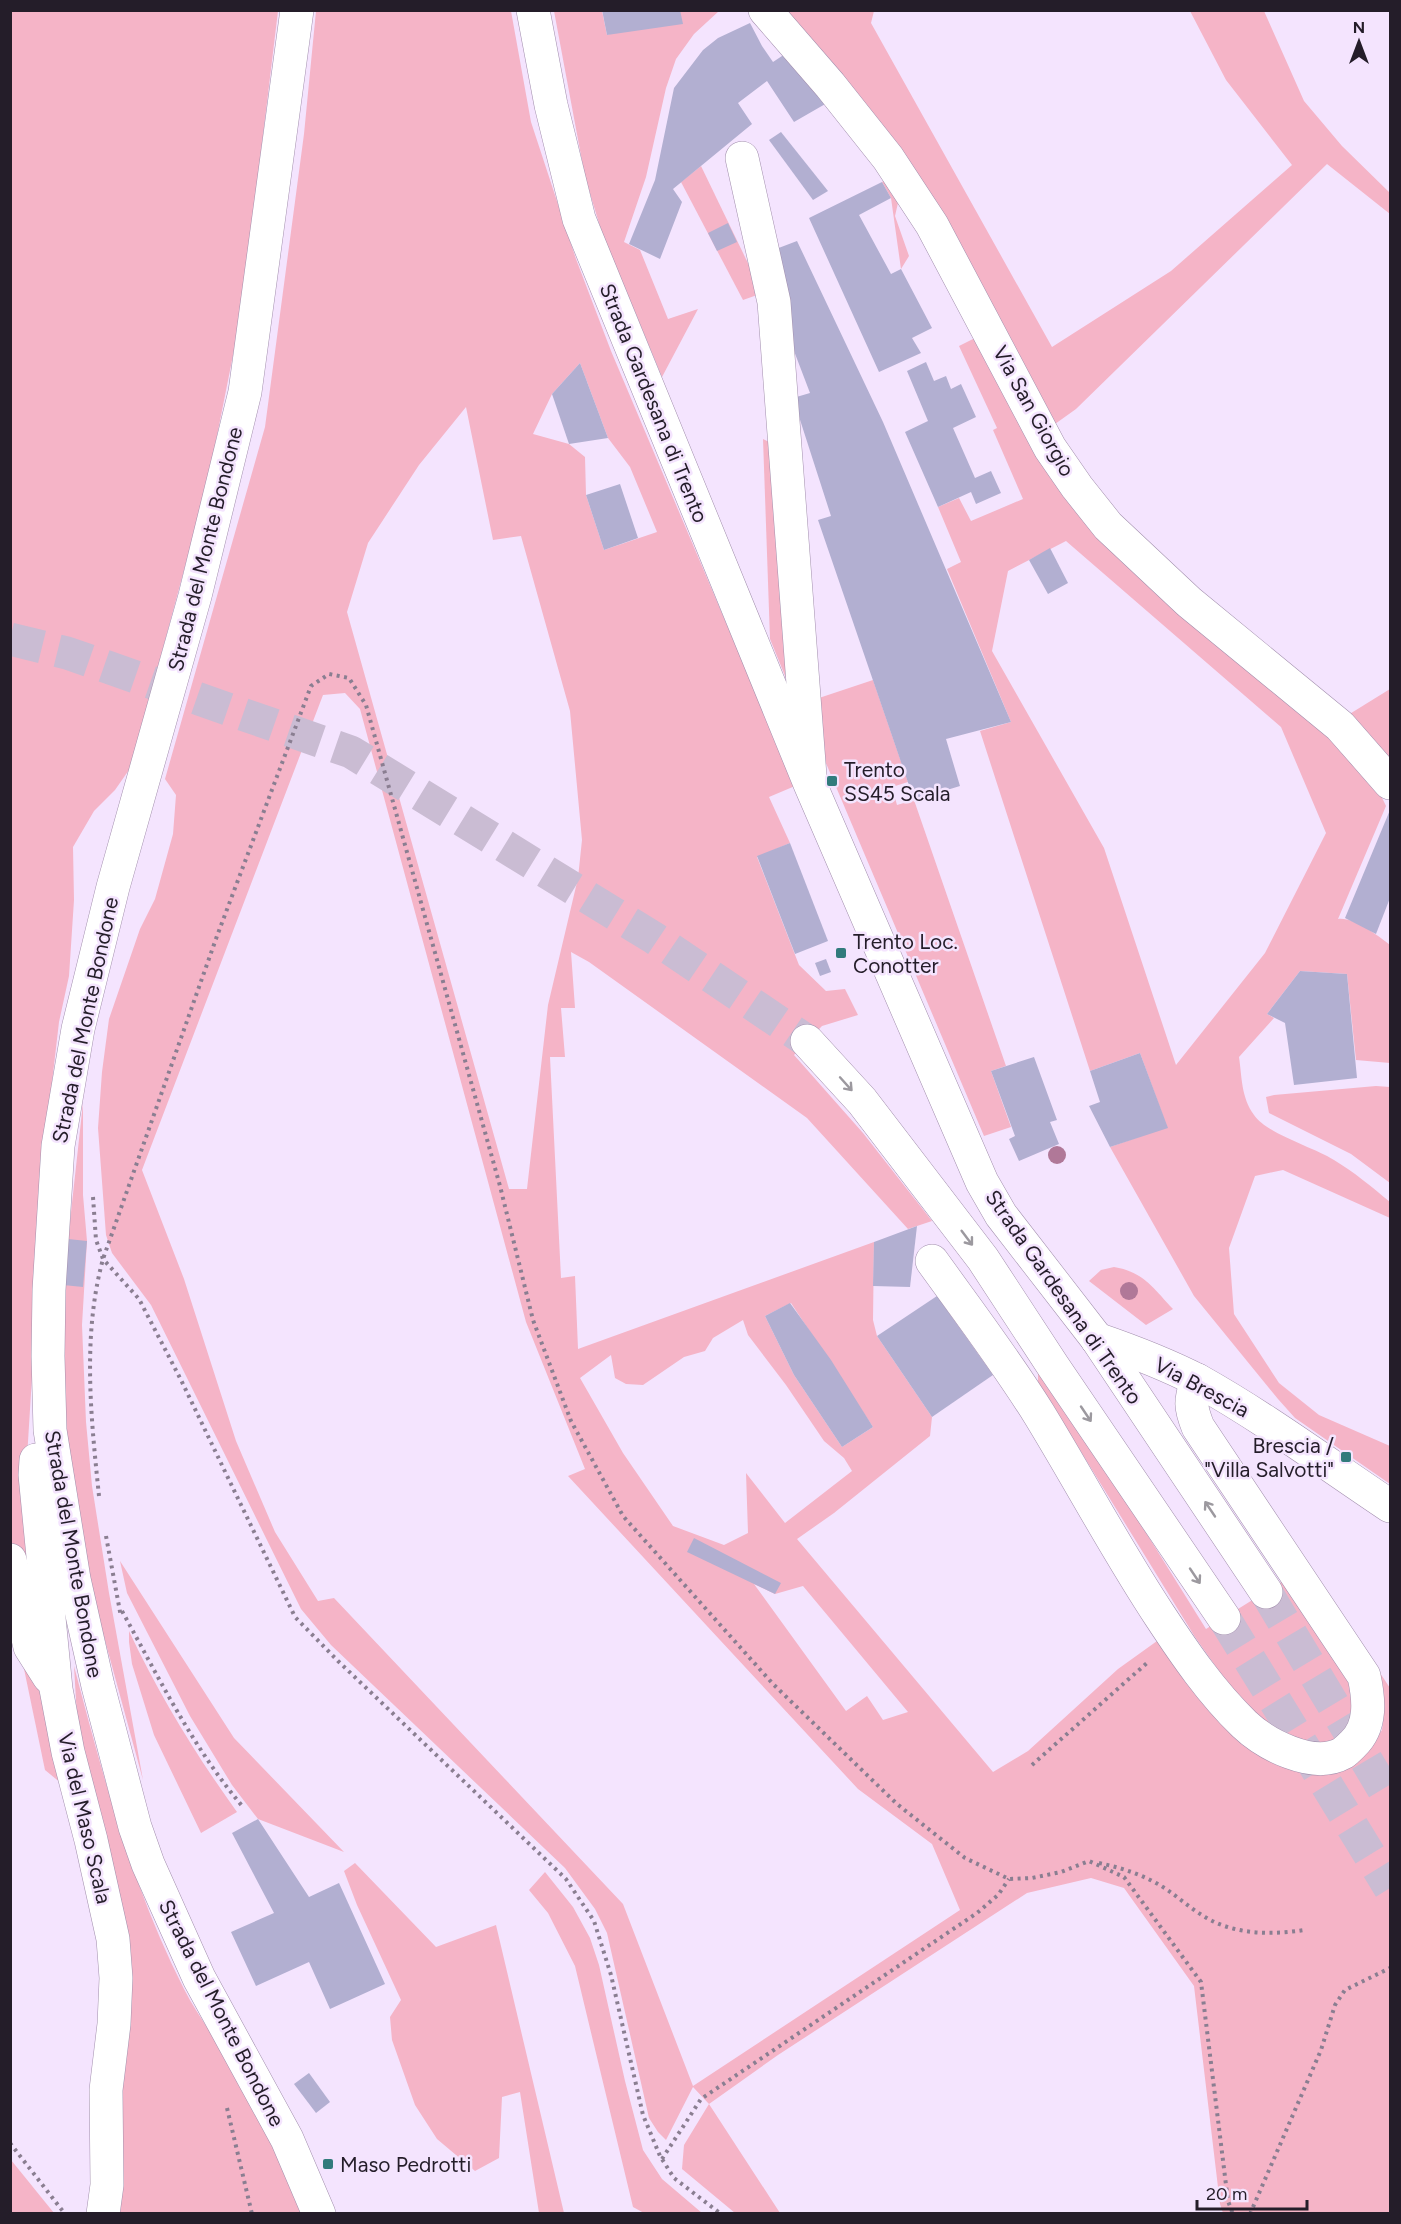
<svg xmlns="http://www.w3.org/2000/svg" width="1401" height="2224" viewBox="0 0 1401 2224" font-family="Figtree,sans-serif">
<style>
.green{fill:#f5b4c7;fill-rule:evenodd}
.building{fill:#b2afd1}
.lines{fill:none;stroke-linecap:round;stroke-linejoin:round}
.highway-tunnel{stroke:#cabcd3;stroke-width:33;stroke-dasharray:33 16;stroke-linecap:butt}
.minor-casing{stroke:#a28fad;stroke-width:34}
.major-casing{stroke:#a28fad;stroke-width:34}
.highway-casing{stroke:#a28fad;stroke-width:34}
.path{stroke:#8a7e91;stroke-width:4;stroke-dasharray:3 4.5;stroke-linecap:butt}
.minor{stroke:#fff;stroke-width:33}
.major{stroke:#fff;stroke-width:33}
.highway{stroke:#fff;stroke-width:33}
.tree{fill:#b07898}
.oneway{stroke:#9c999f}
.poi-dot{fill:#317b7c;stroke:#f4e4fe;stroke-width:2}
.labels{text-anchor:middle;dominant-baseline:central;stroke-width:5;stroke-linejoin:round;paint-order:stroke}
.street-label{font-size:21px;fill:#241d29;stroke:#f4e4fe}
.poi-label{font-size:21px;fill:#241d29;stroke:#f4e4fe;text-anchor:start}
</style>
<rect width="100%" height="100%" fill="#f4e4fe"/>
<!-- green -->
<g class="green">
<path d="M10 11H278L242 310 208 481 131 767 115 790 94 811 73 847 74 900 69 976 59 1022 48 1117 27 1458 40 1639 16 1553 10 1543Z"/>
<path d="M316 11H511L531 122 576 259 611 351 795 786 769 797 790 843 757 857 799 965 826 991 845 989 858 1015 822 1026 794 1055 863 1133 932 1221 908 1229 807 1118 589 962 571 952 575 1008H561L565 1057H550L561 1278 575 1276 578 1349 874 1242 873 1320 877 1336 932 1417 930 1436 834 1513 797 1539 993 1772 1028 1751 1118 1669 1164 1636 1275 1757 1373 1743 1382 1730 1384 1710 1376 1667 1390 1688V2213H1223L1220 2204 1194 1986 1124 1888 1091 1878 1027 1893 778 2055 709 2104 780 2213H735L682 2169 684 2145 709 2104 693 2087 666 2140 658 2132 649 2118 607 1933 595 1909 565 1868 331 1645 301 1609 151 1305 112 1253 106 1235 98 1128 102 1072 109 1019 140 929 155 899 173 834 176 795 165 779 265 427 304 134ZM580 363 608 438 630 467 657 532 604 550 586 495 585 457 569 444 533 434 552 394ZM466 407 493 540 521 536 570 711 582 840 578 878 548 1005 527 1189H509L347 612 368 543 419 465ZM345 693 360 709 526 1322 585 1469 568 1476 858 1789 932 1844 960 1910 693 2086 623 1904 334 1598 318 1601 275 1532 236 1441 184 1279 142 1170 323 695ZM791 1303 873 1427 842 1447 794 1375 765 1316ZM743 1320 748 1335 786 1385 824 1441 844 1458 852 1471 785 1523 746 1473 748 1533 724 1545 673 1526 623 1453 580 1378 611 1355 615 1378 626 1384 643 1385 684 1357 705 1351 713 1338ZM754 1584 775 1594 803 1586 908 1712 883 1720 867 1696 846 1711Z"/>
<path d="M554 11H602L607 35 680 11H719L694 34 676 59 666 88 646 177 624 242 640 250 668 319 698 309 662 377 602 233 585 177Z"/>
<path d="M779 11H874L871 23 1052 347 1171 271 1292 165 1226 80 1190 11H1264L1304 101 1342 146 1390 193V214L1327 164 1076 409 1055 424Z"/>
<path d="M701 166 759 286 760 294 743 300 681 182Z"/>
<path d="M888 178 900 194 895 216 909 256 901 269 891 198 882 182Z"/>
<path d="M979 336 1028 429 1264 677 1373 779 1386 806 1338 919C1354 917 1377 935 1390 945V1063L1356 1060 1347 974 1300 971 1267 1014 1274 1018 1239 1057C1242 1077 1241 1097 1254 1115 1267 1134 1313 1147 1334 1160 1354 1172 1372 1187 1390 1202V1218L1283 1170 1255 1176 1229 1248 1234 1314 1279 1383 1319 1415 1390 1446V1484L1295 1418 1278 1399 1194 1296 1110 1147 1167 1127 1140 1053 1090 1071 980 731 1011 722 947 569 961 562 938 507 959 498 971 521 1023 499 993 430 997 428 959 346ZM1066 541 1281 727 1326 833 1265 953 1176 1065 1104 848 992 651 1008 571Z"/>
<path d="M763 439 775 445 794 698 770 639Z"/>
<path d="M873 680 908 782 892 787 897 805 914 800 1006 1066 991 1071 1011 1127 984 1136 817 742 813 700Z"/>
<path d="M1390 689V762L1348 715Z"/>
<path d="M1376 1086 1390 1087V1183L1351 1154 1269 1113 1266 1097 1274 1095Z"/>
<path d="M83 1103V1195L87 1241 82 1325 86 1422 92 1486 109 1593 143 1780 94 1600 66 1457 63 1285Z"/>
<path d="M1114 1267C1144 1272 1153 1288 1173 1309L1146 1325 1089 1281 1101 1270Z"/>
<path d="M1038 1373 1120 1491 1206 1629 1283 1581 1352 1687V1719L1343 1738 1333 1743 1302 1742 1262 1719 1228 1684 1195 1637 1038 1382Z"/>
<path d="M120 1561 234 1738 344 1852 258 1819 232 1785 190 1716 127 1593Z"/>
<path d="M129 1631C159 1695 196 1755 237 1812L201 1833 154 1735 132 1664 129 1642Z"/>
<path d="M23 1664 47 1684 67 1788 45 1770Z"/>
<path d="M74 1666C103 1776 132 1887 184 1989 194 2009 208 2028 220 2047 251 2101 278 2157 304 2213H112L120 2104 79 1751Z"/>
<path d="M355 1863 436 1947 496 1925 564 2213H539L520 2092 502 2097 499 2158 475 2171 437 2139 415 2105 392 2040 390 2017 401 2000 357 1905 344 1871Z"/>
<path d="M545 1872 573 1907 590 1938 599 1965 625 2081 643 2150 662 2179 702 2213H644L633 2207 575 1966 548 1913 529 1890Z"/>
<path d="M10 2160H11L54 2213H12Z"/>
</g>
<!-- building -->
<g class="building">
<path d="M602 10H680L683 24 607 35Z"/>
<path d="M750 23 762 46 773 62 785 54 827 103 794 122 767 81 738 103 752 124 673 189 682 202 660 259 629 244 655 180 674 88 703 50 718 38Z"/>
<path d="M781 132 828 191 813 200 769 140Z"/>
<path d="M882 182 891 198 859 215 891 274 901 269 932 328 912 338 921 353 879 372 809 218Z"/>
<path d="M728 223 737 242 717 251 708 233Z"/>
<path d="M797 241 883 422 1011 722 946 739 960 786 914 800 818 520 831 516 793 398 810 393 786 330 776 249Z"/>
<path d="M926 362 934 381 946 376 951 389 961 384 976 417 953 428 975 478 991 471 1001 493 976 504 971 492 938 507 905 432 928 421 907 371Z"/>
<path d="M580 363 608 438 569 444 552 394Z"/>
<path d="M620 484 638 538 604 550 586 495Z"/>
<path d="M1050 548 1068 583 1048 594 1029 560Z"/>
<path d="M1390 810V898L1376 934 1345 918Z"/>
<path d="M790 843 828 941 795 954 757 856Z"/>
<path d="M826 959 831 972 820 976 815 963Z"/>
<path d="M1300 971 1347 974 1357 1078 1294 1085 1285 1023 1267 1014Z"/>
<path d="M1140 1053 1168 1128 1110 1147 1089 1106 1100 1102 1090 1071Z"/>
<path d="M1034 1057 1057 1120 1050 1122 1059 1144 1019 1161 1009 1139 1015 1136 991 1071Z"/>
<path d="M917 1226 910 1287 873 1286 874 1242Z"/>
<path d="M68 1239 87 1241 83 1287 63 1285Z"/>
<path d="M937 1296 993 1375 932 1417 877 1336Z"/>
<path d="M790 1303 831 1360 873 1427 842 1447 794 1375 765 1316Z"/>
<path d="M694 1538 781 1583 775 1594 687 1552Z"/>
<path d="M258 1819 309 1897 339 1883 385 1984 330 2009 309 1962 256 1986 231 1932 274 1913 232 1833Z"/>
<path d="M309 2073 330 2102 316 2113 294 2084Z"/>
</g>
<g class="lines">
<!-- highway-tunnel -->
<g class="highway-tunnel">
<path d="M10 639 67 653 351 752 654 938 807 1041"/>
<path d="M1266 1592 1390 1800"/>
<path d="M1224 1618 1390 1888"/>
</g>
<defs>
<g id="minor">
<path d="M297 10 245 392 195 596 113 887 78 1029 58 1146 49 1290 48 1356 50 1430 74 1579 98 1686 135 1827 148 1864 199 1978 287 2139 319 2214"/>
<path d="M765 10 830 85 888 158 932 225 1050 448 1077 487 1108 526 1189 602 1340 726 1390 783"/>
<path d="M742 158 774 302 810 776"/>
<path d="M932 1261C968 1311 1006 1361 1039 1414 1080 1481 1117 1551 1160 1616 1185 1654 1211 1692 1244 1724 1265 1744 1313 1770 1343 1753 1346 1751 1350 1747 1353 1744 1372 1726 1369 1699 1364 1676L1198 1427C1190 1407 1190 1401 1197 1380"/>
<path d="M1097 1339C1132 1351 1166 1364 1199 1381 1265 1418 1327 1464 1390 1506"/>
<path d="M36 1460 35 1475 56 1689 68 1752 91 1840 113 1939 116 1978 114 2024 106 2090 107 2185 103 2214"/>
<path d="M10 1560 30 1647 49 1677"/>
</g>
<path id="major" d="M533 10 551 105 579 219 810 784 982 1182 1001 1215 1097 1339"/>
<g id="highway">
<path d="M807 1041 862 1101 983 1259 1053 1366 1224 1618"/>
<path d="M1097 1339 1266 1592"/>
</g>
</defs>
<!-- minor casing -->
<use href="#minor" class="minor-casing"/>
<!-- major casing -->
<use href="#major" class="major-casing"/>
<!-- highway casing -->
<use href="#highway" class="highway-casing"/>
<!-- path -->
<g class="path">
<path d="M93 1197 96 1240 103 1259 139 1299 181 1380 295 1617 338 1661 566 1879 594 1921 611 1975 643 2115 660 2156 674 2178 721 2214"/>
<path d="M99 1496C91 1418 82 1336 103 1259L217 936 311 686 329 674 349 678 366 705 500 1186 533 1320 571 1421 623 1516 773 1684 897 1804 965 1858 1009 1879 1032 1878 1061 1872 1089 1861 1124 1877 1201 1982 1228 2201 1233 2214"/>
<path d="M106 1536 121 1617"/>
<path d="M122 1611C159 1678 193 1748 243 1807"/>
<path d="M1032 1765 1148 1662"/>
<path d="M1099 1863C1118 1867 1138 1873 1156 1883 1173 1892 1188 1907 1205 1917 1235 1935 1272 1935 1304 1930"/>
<path d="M227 2108 252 2214"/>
<path d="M10 2143 65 2214"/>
<path d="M662 2159 701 2099 977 1913 998 1895 1009 1879"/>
<path d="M1250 2214 1321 2050 1335 2005 1345 1990 1390 1968"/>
</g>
<!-- minor -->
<use href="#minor" class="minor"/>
<!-- major -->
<use href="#major" class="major"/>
<!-- highway -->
<use href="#highway" class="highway"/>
</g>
<!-- trees -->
<g class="tree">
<circle cx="1057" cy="1155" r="9"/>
<circle cx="1129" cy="1291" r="9"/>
</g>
<!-- one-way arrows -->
<defs><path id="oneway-shaft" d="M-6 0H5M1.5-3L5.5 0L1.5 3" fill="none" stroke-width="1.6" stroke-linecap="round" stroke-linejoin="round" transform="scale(1.5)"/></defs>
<g class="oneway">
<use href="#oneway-shaft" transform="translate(846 1084) rotate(48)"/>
<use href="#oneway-shaft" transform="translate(967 1238) rotate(53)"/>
<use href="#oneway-shaft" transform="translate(1086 1414) rotate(56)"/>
<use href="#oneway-shaft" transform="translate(1210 1509) rotate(-124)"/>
<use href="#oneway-shaft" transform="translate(1195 1576) rotate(56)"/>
</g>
<!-- markers -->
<g class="poi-dot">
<rect x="826" y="775" width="12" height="12" rx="3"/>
<rect x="835" y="947" width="12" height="12" rx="3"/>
<rect x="1340" y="1451" width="12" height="12" rx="3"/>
<rect x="322" y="2158" width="12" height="12" rx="3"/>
</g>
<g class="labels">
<!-- street labels -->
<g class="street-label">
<text transform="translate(654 403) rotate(68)">Strada Gardesana di Trento</text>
<text transform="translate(1034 411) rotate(61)">Via San Giorgio</text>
<text transform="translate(205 549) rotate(-76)">Strada del Monte Bondone</text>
<text transform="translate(85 1020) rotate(-78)">Strada del Monte Bondone</text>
<text transform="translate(1064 1297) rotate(55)">Strada Gardesana di Trento</text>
<text transform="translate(1202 1387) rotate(28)">Via Brescia</text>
<text transform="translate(74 1554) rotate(80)">Strada del Monte Bondone</text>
<text transform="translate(85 1818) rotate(77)">Via del Maso Scala</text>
<text transform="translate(222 2013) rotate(63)">Strada del Monte Bondone</text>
</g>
<!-- poi labels -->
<g class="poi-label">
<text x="844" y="769">Trento<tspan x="844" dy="24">SS45 Scala</tspan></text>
<text x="853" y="941">Trento Loc.<tspan x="853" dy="24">Conotter</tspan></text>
<text x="1334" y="1445" text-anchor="end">Brescia /<tspan x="1334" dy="24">"Villa Salvotti"</tspan></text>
<text x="340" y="2164">Maso Pedrotti</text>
</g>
</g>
<!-- border -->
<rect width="1401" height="2224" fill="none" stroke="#241d29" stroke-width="24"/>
<!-- north arrow -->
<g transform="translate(1359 42)" stroke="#f4e4fe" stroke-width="4.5" paint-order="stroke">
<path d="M0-4.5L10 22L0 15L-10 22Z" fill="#241d29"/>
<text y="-9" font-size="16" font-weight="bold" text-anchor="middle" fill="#241d29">N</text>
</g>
<!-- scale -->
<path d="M1197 2200v9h110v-9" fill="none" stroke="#241d29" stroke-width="3"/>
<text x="1206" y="2200" font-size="18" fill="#241d29" stroke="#f4e4fe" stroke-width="4.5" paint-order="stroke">20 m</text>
</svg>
